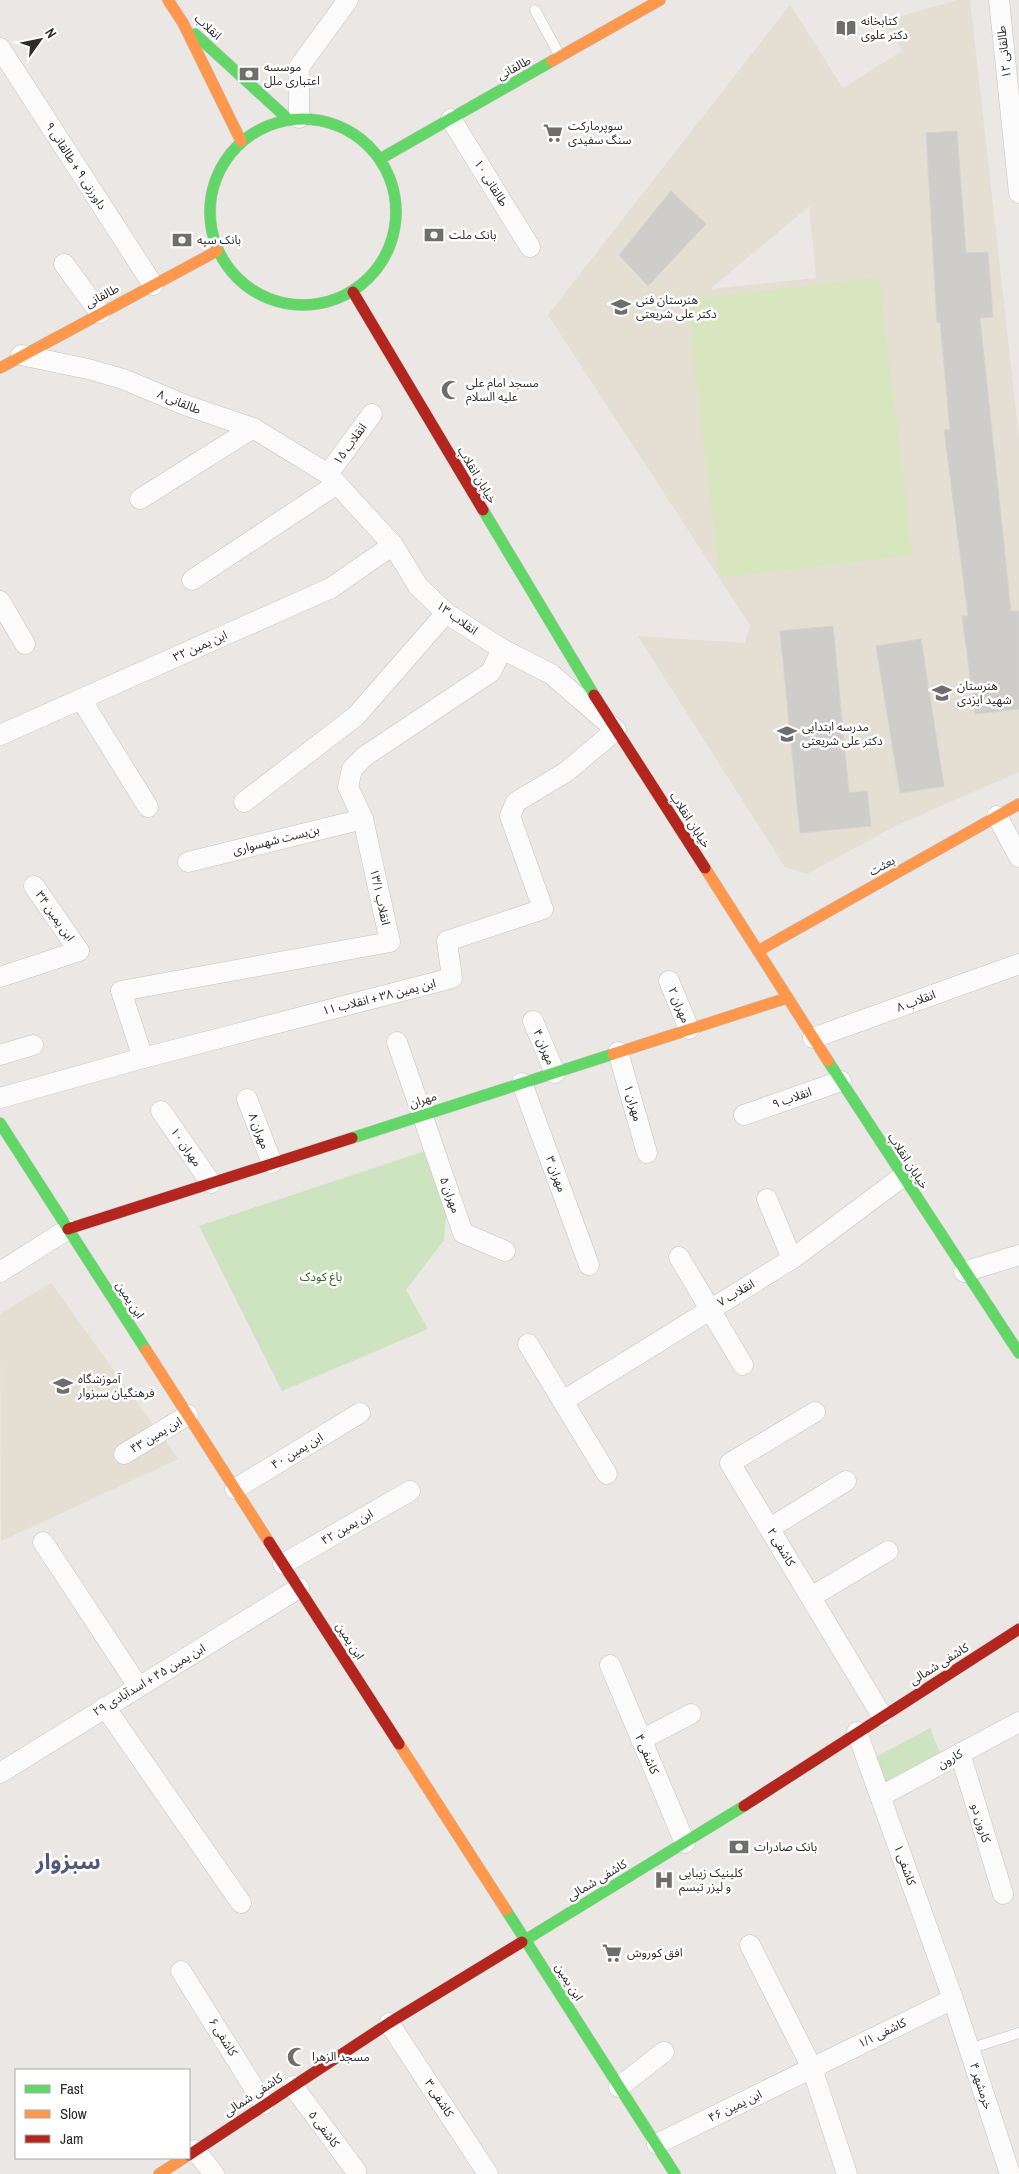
<svg xmlns="http://www.w3.org/2000/svg" width="1019" height="2174" viewBox="0 0 1019 2174" font-family="'Archivo Narrow','Noto Sans Arabic',sans-serif">
<style>
.education{fill:#e4ded3;fill-rule:evenodd}
.green{fill:#cee3c0}
.pitch{fill:#d7e6bf}
.building{fill:#cfcdca;stroke:#d5d3d0}
.lines{fill:none;stroke-linecap:round;stroke-linejoin:round}
.lane-casing{stroke:#c4c4c3;stroke-width:11}
.street-casing{stroke:#c4c4c3;stroke-width:21}
.fast-casing{stroke:#c4c4c3;stroke-width:12}
.slow-casing{stroke:#c4c4c3;stroke-width:12}
.jam-casing{stroke:#c4c4c3;stroke-width:12}
.lane{stroke:#fcfbfb;stroke-width:10}
.street{stroke:#fcfbfb;stroke-width:20}
.fast{stroke:#63d668;stroke-width:11}
.slow{stroke:#ff974d;stroke-width:11}
.jam{stroke:#b3261e;stroke-width:11}
.labels{text-anchor:middle;dominant-baseline:central;stroke-width:5;stroke-linejoin:round;paint-order:stroke}
.poi-label{font-size:12px;fill:#2d2d2d;stroke:#fff;text-anchor:start}
.street-label{font-size:12px;fill:#2d2d2d;stroke:#fff}
.park-label{font-size:12px;fill:#306622;stroke:#fff}
.town-label{font-size:22px;font-weight:bold;fill:#51587b;stroke:#fff}
</style>
<rect width="100%" height="100%" fill="#eae7e4"/>
<!-- education -->
<g class="education">
<path d="M957 0H970L1019 439V772L895 826 807 874 785 867 638 636 745 643 750 625 548 315 790 5 843 88 902 51 884 21ZM809 206 816 278 710 289Z"/>
<path d="M51 1283 178 1459 1 1541 0 1314Z"/>
</g>
<!-- green -->
<g class="green">
<path d="M443 1145 449 1172 444 1240 406 1290 428 1329 282 1391 199 1226Z"/>
<path d="M930 1728 941 1756 887 1788 876 1757Z"/>
</g>
<!-- pitch -->
<path class="pitch" d="M879 277 913 555 720 578 686 300Z"/>
<!-- building -->
<g class="building">
<path d="M957 131 966 253 988 252 993 317 980 318 1011 611H1019V709L975 714 962 616H968L944 430 950 429 940 322 937 323 926 133Z"/>
<path d="M671 191 706 224 648 286 619 255Z"/>
<path d="M833 626 849 793 867 791 871 826 800 833 780 631Z"/>
<path d="M921 639 944 786 900 793 876 646Z"/>
</g>
<g class="lines">
<defs>
<g id="lane">
<path d="M535 10 560 56"/>
<path d="M969 2049 1019 2033"/>
</g>
<g id="street">
<path d="M999 0 1019 193"/>
<path d="M0 48 153 285"/>
<path d="M299 118V67L348 0"/>
<path d="M451 119 530 247"/>
<path d="M64 264 100 313"/>
<path d="M328 474 372 414"/>
<path d="M140 499 253 428"/>
<path d="M192 580 337 484"/>
<path d="M0 601 25 644"/>
<path d="M81 699 148 807"/>
<path d="M0 735 331 588 393 545"/>
<path d="M244 802 356 716 446 613"/>
<path d="M997 816 1019 857"/>
<path d="M188 862 363 819"/>
<path d="M0 977 79 951 34 886"/>
<path d="M669 981 689 1029"/>
<path d="M533 1021 555 1073"/>
<path d="M813 1038 1019 964"/>
<path d="M397 1042 463 1233 505 1251"/>
<path d="M618 1052 647 1153"/>
<path d="M0 1055 33 1045"/>
<path d="M143 1058 121 991 390 942 363 819 348 787 352 769 365 756 491 672 502 649"/>
<path d="M522 1083 589 1265"/>
<path d="M0 1098 143 1058 452 978 447 941 543 909 510 816 516 802 566 772 616 730 551 674 502 649 446 613 418 586 393 545 328 474 253 428 185 405 123 379 88 369 21 355"/>
<path d="M247 1099 272 1163"/>
<path d="M161 1111 211 1183"/>
<path d="M744 1115 841 1081"/>
<path d="M767 1199 792 1259"/>
<path d="M679 1257 743 1365"/>
<path d="M0 1272 68 1229"/>
<path d="M964 1272 1019 1255"/>
<path d="M528 1344 607 1474"/>
<path d="M563 1401 792 1259 902 1177"/>
<path d="M815 1412 730 1463 882 1716"/>
<path d="M124 1454 188 1415"/>
<path d="M235 1489 360 1413"/>
<path d="M770 1528 846 1481"/>
<path d="M43 1542 138 1686"/>
<path d="M283 1564 410 1491"/>
<path d="M811 1597 888 1551"/>
<path d="M610 1665 685 1843"/>
<path d="M105 1707 241 1903"/>
<path d="M857 1732 953 1999 1010 2174"/>
<path d="M641 1740 691 1714"/>
<path d="M960 1753 1003 1894"/>
<path d="M0 1773 299 1588"/>
<path d="M881 1796 1019 1722"/>
<path d="M750 1945 812 2068 847 2174"/>
<path d="M181 1971 264 2104"/>
<path d="M389 2023 488 2174"/>
<path d="M293 2086 356 2171"/>
<path d="M619 2087 664 2052"/>
<path d="M657 2144 953 1999"/>
<path d="M195 2150 214 2174"/>
</g>
<g id="fast">
<path d="M195 34 288 119"/>
<circle cx="303" cy="212" r="93"/>
<path d="M380 159 552 61"/>
<path d="M483 510 594 695"/>
<path d="M828 1061 1019 1353"/>
<path d="M0 1123 146 1350"/>
<path d="M352 1138 613 1054"/>
<path d="M506 1910 675 2174"/>
<path d="M522 1942 744 1806"/>
</g>
<g id="slow">
<path d="M168 0 183 23 241 141"/>
<path d="M552 61 660 0"/>
<path d="M0 368 217 251"/>
<path d="M705 868 828 1061"/>
<path d="M758 951 1019 804"/>
<path d="M613 1054 787 998"/>
<path d="M146 1350 269 1542"/>
<path d="M399 1744 506 1910"/>
<path d="M159 2174 184 2158"/>
</g>
<g id="jam">
<path d="M353 292 483 510"/>
<path d="M594 695 705 868"/>
<path d="M68 1229 352 1138"/>
<path d="M269 1542 399 1744"/>
<path d="M744 1806 1019 1629"/>
<path d="M189 2155 389 2023 522 1942"/>
</g>
</defs>
<!-- lane casing -->
<use href="#lane" class="lane-casing"/>
<!-- street casing -->
<use href="#street" class="street-casing"/>
<!-- fast casing -->
<use href="#fast" class="fast-casing"/>
<!-- slow casing -->
<use href="#slow" class="slow-casing"/>
<!-- jam casing -->
<use href="#jam" class="jam-casing"/>
<!-- lane -->
<use href="#lane" class="lane"/>
<!-- street -->
<use href="#street" class="street"/>
<!-- fast -->
<use href="#fast" class="fast"/>
<!-- slow -->
<use href="#slow" class="slow"/>
<!-- jam -->
<use href="#jam" class="jam"/>
</g>
<!-- icons -->
<defs>
<symbol id="library-bare" viewBox="-9 -9 18 18"><path d="M-6-4Q-3-5.5-.7-3.5V5Q-3 3-6 4ZM6-4Q3-5.5 .7-3.5V5Q3 3 6 4Z" fill="#6f6e6d" stroke="#fff" stroke-width="2.5" paint-order="stroke"/></symbol>
<symbol id="bank-bare" viewBox="-9 -9 18 18"><path d="M-6-4H6V4H-6ZM0-2.3a2.3 2.3 0 1 0 0 4.6a2.3 2.3 0 1 0 0-4.6Z" fill="#6f6e6d" stroke="#fff" stroke-width="2.5" paint-order="stroke"/></symbol>
<symbol id="supermarket-bare" viewBox="-9 -9 18 18"><path d="M-6-5.5h2.5l.6 2H6L4.5 2H-2.5L-4.4-4H-6ZM-1.5 3.2a1.3 1.3 0 1 0 .1 0ZM3 3.2a1.3 1.3 0 1 0 .1 0Z" fill="#6f6e6d" stroke="#fff" stroke-width="2.5" paint-order="stroke"/></symbol>
<symbol id="school-bare" viewBox="-9 -9 18 18"><path d="M0-5L7-2L0 1L-7-2ZM-4 1L0 2.5L4 1V4Q0 6-4 4Z" fill="#6f6e6d" stroke="#fff" stroke-width="2.5" paint-order="stroke"/></symbol>
<symbol id="mosque-bare" viewBox="-9 -9 18 18"><path d="M3.5-4.9A6 6 0 1 0 3.5 4.9A5 5 0 1 1 3.5-4.9Z" fill="#6f6e6d" stroke="#fff" stroke-width="2.5" paint-order="stroke"/></symbol>
<symbol id="hospital-bare" viewBox="-9 -9 18 18"><path d="M-5-5h3v3.5h4V-5h3V5h-3V1.5h-4V5h-3Z" fill="#6f6e6d" stroke="#fff" stroke-width="2.5" paint-order="stroke"/></symbol>
</defs>
<g fill-rule="evenodd">
<use href="#library-bare" x="832" y="14" width="28" height="28"/>
<use href="#bank-bare" x="235" y="60" width="28" height="28"/>
<use href="#supermarket-bare" x="539" y="119" width="28" height="28"/>
<use href="#bank-bare" x="420" y="221" width="28" height="28"/>
<use href="#bank-bare" x="168" y="226" width="28" height="28"/>
<use href="#school-bare" x="607" y="293" width="28" height="28"/>
<use href="#mosque-bare" x="437" y="376" width="28" height="28"/>
<use href="#school-bare" x="928" y="679" width="28" height="28"/>
<use href="#school-bare" x="773" y="720" width="28" height="28"/>
<use href="#school-bare" x="49" y="1372" width="28" height="28"/>
<use href="#bank-bare" x="725" y="1833" width="28" height="28"/>
<use href="#hospital-bare" x="650" y="1866" width="28" height="28"/>
<use href="#supermarket-bare" x="598" y="1939" width="28" height="28"/>
<use href="#mosque-bare" x="283" y="2043" width="28" height="28"/>
</g>
<g class="labels">
<!-- poi labels -->
<g class="poi-label">
<text x="861" y="21">کتابخانه<tspan x="861" dy="14">دکتر علوی</tspan></text>
<text x="264" y="67">موسسه<tspan x="264" dy="14">اعتباری ملل</tspan></text>
<text x="568" y="126">سوپرمارکت<tspan x="568" dy="14">سنگ سفیدی</tspan></text>
<text x="449" y="235">بانک ملت</text>
<text x="197" y="240">بانک سپه</text>
<text x="636" y="300">هنرستان فنی<tspan x="636" dy="14">دکتر علی شریعتی</tspan></text>
<text x="466" y="383">مسجد امام علی<tspan x="466" dy="14">علیه السلام</tspan></text>
<text x="957" y="686">هنرستان<tspan x="957" dy="14">شهید ایزدی</tspan></text>
<text x="802" y="727">مدرسه ابتدایی<tspan x="802" dy="14">دکتر علی شریعتی</tspan></text>
<text x="78" y="1379">آموزشگاه<tspan x="78" dy="14">فرهنگیان سبزوار</tspan></text>
<text x="754" y="1847">بانک صادرات</text>
<text x="679" y="1873">کلینیک زیبایی<tspan x="679" dy="14">و لیزر تبسم</tspan></text>
<text x="627" y="1953">افق کوروش</text>
<text x="312" y="2057">مسجد الزهرا</text>
</g>
<!-- street labels -->
<g class="street-label">
<text transform="translate(208 27) rotate(42)">انقلاب</text>
<text transform="translate(1004 52) rotate(-96)">طالقانی ۱۲</text>
<text transform="translate(514 68) rotate(-29)">طالقانی</text>
<text transform="translate(76 166) rotate(57)">داورزنی ۹ + طالقانی ۹</text>
<text transform="translate(491 183) rotate(58)">طالقانی ۱۰</text>
<text transform="translate(102 296) rotate(-28)">طالقانی</text>
<text transform="translate(179 402) rotate(22)">طالقانی ۸</text>
<text transform="translate(350 444) rotate(-54)">انقلاب ۱۵</text>
<text transform="translate(477 475) rotate(59)">خیابان انقلاب</text>
<text transform="translate(457 618) rotate(36)">انقلاب ۱۳</text>
<text transform="translate(200 646) rotate(-24)">ابن یمین ۳۲</text>
<text transform="translate(690 820) rotate(57)">خیابان انقلاب</text>
<text transform="translate(276 840) rotate(-14)">بن‌بست شهسواری</text>
<text transform="translate(882 866) rotate(-29)">بعثت</text>
<text transform="translate(380 897) rotate(78)">انقلاب ۱۳/۱</text>
<text transform="translate(55 916) rotate(55)">ابن یمین ۳۴</text>
<text transform="translate(379 997) rotate(-14)">ابن یمین ۳۸ + انقلاب ۱۱</text>
<text transform="translate(916 1001) rotate(-20)">انقلاب ۸</text>
<text transform="translate(679 1005) rotate(67)">مهران ۲</text>
<text transform="translate(544 1047) rotate(67)">مهران ۴</text>
<text transform="translate(792 1098) rotate(-19)">انقلاب ۹</text>
<text transform="translate(423 1100) rotate(-18)">مهران</text>
<text transform="translate(633 1103) rotate(74)">مهران ۱</text>
<text transform="translate(259 1131) rotate(69)">مهران ۸</text>
<text transform="translate(186 1147) rotate(55)">مهران ۱۰</text>
<text transform="translate(908 1161) rotate(57)">خیابان انقلاب</text>
<text transform="translate(556 1174) rotate(70)">مهران ۳</text>
<text transform="translate(450 1195) rotate(70)">مهران ۵</text>
<text transform="translate(736 1293) rotate(-31)">انقلاب ۷</text>
<text transform="translate(130 1300) rotate(57)">ابن یمین</text>
<text transform="translate(156 1435) rotate(-31)">ابن یمین ۴۳</text>
<text transform="translate(297 1451) rotate(-31)">ابن یمین ۴۰</text>
<text transform="translate(347 1527) rotate(-30)">ابن یمین ۴۲</text>
<text transform="translate(781 1547) rotate(59)">کاشفی ۲</text>
<text transform="translate(350 1641) rotate(57)">ابن یمین</text>
<text transform="translate(939 1664) rotate(-32)">کاشفی شمالی</text>
<text transform="translate(149 1680) rotate(-31)">ابن یمین ۴۵ + اسدآبادی ۲۹</text>
<text transform="translate(647 1754) rotate(67)">کاشفی ۴</text>
<text transform="translate(950 1759) rotate(-29)">کارون</text>
<text transform="translate(981 1823) rotate(73)">کارون دو</text>
<text transform="translate(905 1865) rotate(70)">کاشفی ۱</text>
<text transform="translate(597 1880) rotate(-31)">کاشفی شمالی</text>
<text transform="translate(569 1982) rotate(58)">ابن یمین</text>
<text transform="translate(882 2033) rotate(-26)">کاشفی ۱/۱</text>
<text transform="translate(223 2037) rotate(58)">کاشفی ۶</text>
<text transform="translate(981 2086) rotate(72)">خرمشهر ۴</text>
<text transform="translate(253 2095) rotate(-33)">کاشفی شمالی</text>
<text transform="translate(439 2098) rotate(57)">کاشفی ۳</text>
<text transform="translate(735 2106) rotate(-26)">ابن یمین ۴۶</text>
<text transform="translate(324 2129) rotate(53)">کاشفی ۵</text>
</g>
<!-- park labels -->
<g class="park-label">
<text x="321" y="1277">باغ کودک</text>
</g>
<!-- town labels -->
<g class="town-label">
<text x="68" y="1861">سبزوار</text>
</g>
</g>
<!-- legend -->
<rect x="15" y="2069" width="175" height="90" fill="#ffffff" stroke="#ababab"/>
<rect x="25" y="2085" width="25" height="8" fill="#63d668" stroke="#ababab"/>
<text x="60" y="2094" font-size="15" fill="#2d2d2d">Fast</text>
<rect x="25" y="2110" width="25" height="8" fill="#ff974d" stroke="#ababab"/>
<text x="60" y="2119" font-size="15" fill="#2d2d2d">Slow</text>
<rect x="25" y="2135" width="25" height="8" fill="#b3261e" stroke="#ababab"/>
<text x="60" y="2144" font-size="15" fill="#2d2d2d">Jam</text>
<!-- north arrow -->
<g transform="translate(40 40) rotate(57)" stroke="#ffffff" stroke-width="4" paint-order="stroke">
<path d="M0-4L9 19L0 12L-9 19Z" fill="#2d2d2d"/>
<text y="-8" font-size="14" font-weight="bold" text-anchor="middle" fill="#2d2d2d">N</text>
</g>
</svg>
